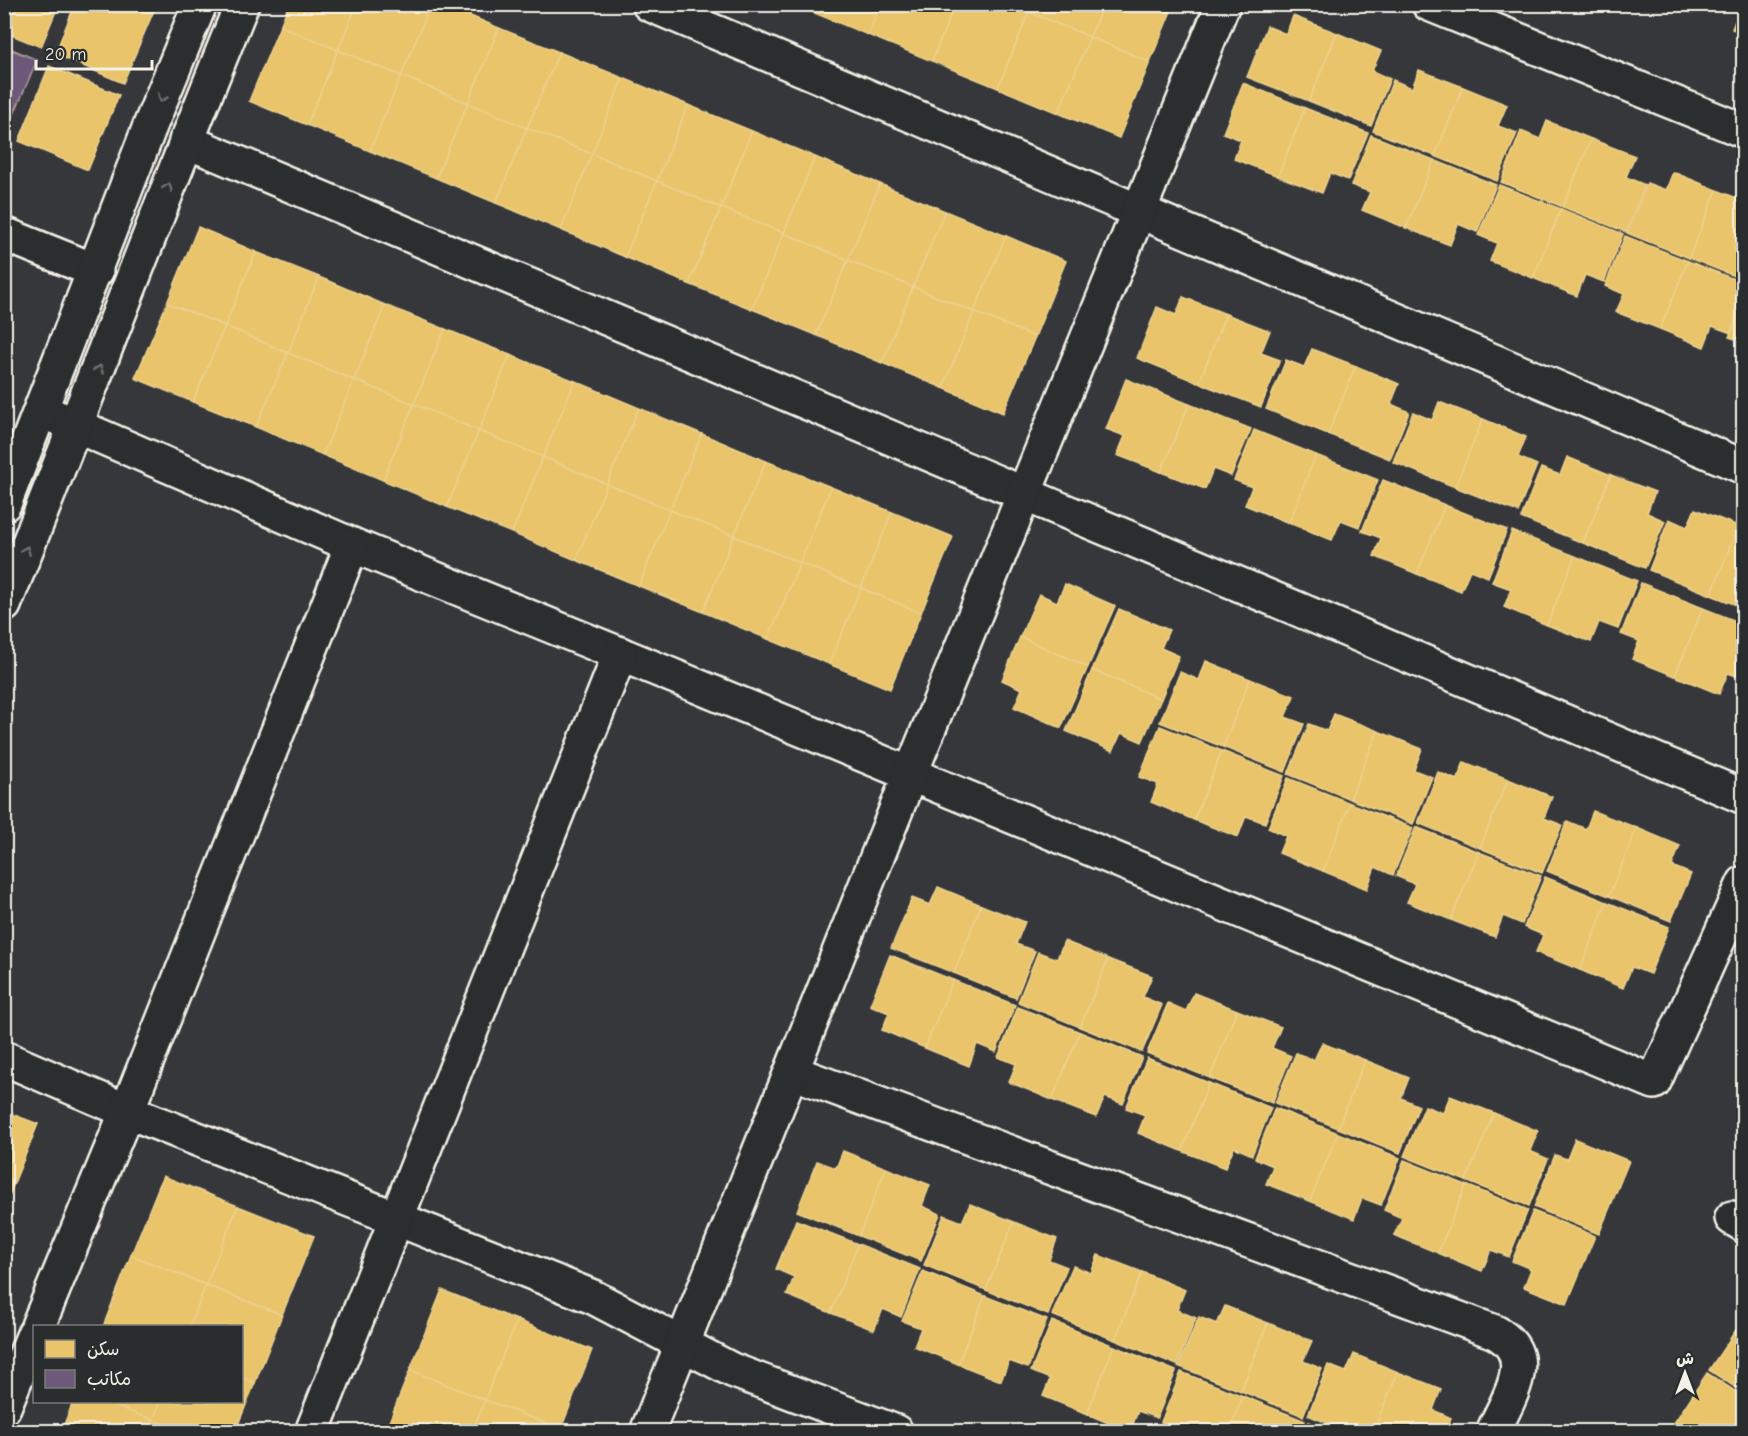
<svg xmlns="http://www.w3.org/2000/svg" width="1748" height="1436" viewBox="0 0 1748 1436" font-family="'Comic Neue','Playpen Sans Arabic',sans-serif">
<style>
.homes{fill:#e9c46a;stroke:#ecd290;stroke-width:1.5}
.offices{fill:#6d597a;stroke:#96879b;stroke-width:1.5}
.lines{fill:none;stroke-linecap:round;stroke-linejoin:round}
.minor-casing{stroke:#f4f1e8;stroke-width:38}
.minor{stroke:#2a2d2e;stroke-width:33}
.oneway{stroke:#71726f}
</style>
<rect width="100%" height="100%" fill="#36373b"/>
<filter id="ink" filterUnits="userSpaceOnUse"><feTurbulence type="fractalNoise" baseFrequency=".0167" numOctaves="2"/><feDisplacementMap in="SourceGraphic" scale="12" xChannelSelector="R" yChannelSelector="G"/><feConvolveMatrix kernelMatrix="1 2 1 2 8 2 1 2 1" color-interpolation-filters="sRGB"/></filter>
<g filter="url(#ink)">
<!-- homes -->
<g class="homes">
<path d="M4 4H59L41 47 4 32Z"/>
<path d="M75 4H148L155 8 123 83 55 54Z"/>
<path d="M289 4H357L338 50 280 26Z"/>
<path d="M357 4H431L401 76 338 50Z"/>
<path d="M431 4H442L499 28 468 103 401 76Z"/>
<path d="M806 4H880L868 35 805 9Z"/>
<path d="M880 4H955L932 61 868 35Z"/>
<path d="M955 4H1011L1029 12 998 88 932 61Z"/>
<path d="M1011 4H1032L1029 12Z"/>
<path d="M1032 4H1103L1090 37 1029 12Z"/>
<path d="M1103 4H1174L1150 62 1090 37Z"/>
<path d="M1670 4H1696L1693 13Z"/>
<path d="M1724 4H1744V33L1732 29 1739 10Z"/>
<path d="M1029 12 1090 37 1058 113 998 88Z"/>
<path d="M1293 16 1337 33 1309 101 1247 77 1267 26 1286 34Z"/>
<path d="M280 26 338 50 307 125 249 101Z"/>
<path d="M499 28 559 52 527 128 468 103Z"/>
<path d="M1337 33 1381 51 1372 71 1390 79 1371 126 1309 101Z"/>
<path d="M1090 37 1150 62 1119 138 1058 113Z"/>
<path d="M4 46 37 60 5 135 4 134Z"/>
<path d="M338 50 401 76 370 151 307 125Z"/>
<path d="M559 52 623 78 592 154 527 128Z"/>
<path d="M49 66 119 95 88 170 19 141Z"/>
<path d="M1419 70 1463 87 1435 156 1373 131 1393 80 1412 88Z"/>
<path d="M401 76 468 103 436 178 370 151Z"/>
<path d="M623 78 688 105 657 181 592 154Z"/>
<path d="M1243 83 1305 108 1278 176 1234 159 1241 140 1223 133Z"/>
<path d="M1463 87 1507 105 1498 126 1517 133 1497 181 1435 156Z"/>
<path d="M468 103 527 128 496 203 436 178Z"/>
<path d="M688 105 752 131 721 208 657 181Z"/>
<path d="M1305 108 1368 133 1348 180 1330 173 1322 193 1278 176Z"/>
<path d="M1547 121 1591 139 1563 207 1501 182 1521 131 1540 139Z"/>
<path d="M527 128 592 154 561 230 496 203Z"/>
<path d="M752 131 815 157 784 233 721 208Z"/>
<path d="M1371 135 1434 160 1406 228 1362 210 1370 192 1351 185Z"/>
<path d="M1591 139 1635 156 1626 177 1645 185 1626 232 1563 207Z"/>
<path d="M592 154 657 181 625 257 561 230Z"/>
<path d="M815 157 880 184 848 260 784 233Z"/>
<path d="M1434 160 1496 185 1477 232 1458 224 1450 245 1406 228Z"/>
<path d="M1673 172 1717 190 1689 258 1627 233 1647 183 1666 190Z"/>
<path d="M657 181 721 208 689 284 625 257Z"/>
<path d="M880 184 945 211 913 287 848 260Z"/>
<path d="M1499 185 1561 209 1533 278 1490 261 1497 243 1478 235Z"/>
<path d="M1717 190 1744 201V280L1689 258Z"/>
<path d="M721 208 784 233 752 309 689 284Z"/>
<path d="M1561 209 1623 234 1604 282 1585 275 1577 296 1533 278Z"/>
<path d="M945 211 1006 236 974 312 913 287Z"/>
<path d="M198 227 256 252 225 326 167 303Z"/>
<path d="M784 233 848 260 816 335 752 309Z"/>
<path d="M1006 236 1066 261 1035 337 974 312Z"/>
<path d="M1625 236 1688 261 1660 329 1616 312 1624 294 1605 286Z"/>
<path d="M256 252 319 277 288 353 225 326Z"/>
<path d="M848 260 913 287 882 363 816 335Z"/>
<path d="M1688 261 1744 283V302L1731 333 1712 326 1704 347 1660 329Z"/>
<path d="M319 277 385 305 354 380 288 353Z"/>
<path d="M913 287 974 312 943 388 882 363Z"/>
<path d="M1183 297 1226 314 1199 383 1137 358 1157 307 1176 315Z"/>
<path d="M1744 300V342L1729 337Z"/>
<path d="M167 303 225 326 193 402 135 378Z"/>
<path d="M385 305 445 329 414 404 354 380Z"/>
<path d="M974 312 1035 337 1003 413 943 388Z"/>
<path d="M1226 314 1270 331 1261 353 1280 360 1261 407 1199 383Z"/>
<path d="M225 326 288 353 256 427 193 402Z"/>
<path d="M445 329 510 355 479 431 414 404Z"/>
<path d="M1312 349 1356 366 1328 434 1266 409 1286 360 1304 367Z"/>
<path d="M288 353 354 380 323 455 256 427Z"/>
<path d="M510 355 575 381 543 457 479 431Z"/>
<path d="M1356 366 1399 384 1391 404 1409 412 1390 459 1328 434Z"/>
<path d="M1126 379 1189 404 1161 472 1117 455 1125 436 1106 429Z"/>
<path d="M354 380 414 404 383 480 323 455Z"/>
<path d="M575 381 639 408 607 484 543 457Z"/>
<path d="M1439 402 1483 419 1455 487 1393 462 1413 412 1432 420Z"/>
<path d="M414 404 479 431 447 507 383 480Z"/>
<path d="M1189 404 1251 429 1231 476 1213 469 1205 489 1161 472Z"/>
<path d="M639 408 702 434 670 510 607 484Z"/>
<path d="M1483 419 1526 437 1518 457 1537 465 1518 512 1455 487Z"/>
<path d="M1254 430 1316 455 1289 523 1245 505 1252 487 1234 480Z"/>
<path d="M479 431 543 457 512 533 447 507Z"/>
<path d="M702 434 766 461 734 536 670 510Z"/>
<path d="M1316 455 1378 480 1359 527 1341 520 1332 540 1289 523Z"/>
<path d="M543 457 607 484 576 560 512 533Z"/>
<path d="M1567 457 1611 475 1583 543 1521 518 1541 468 1560 475Z"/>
<path d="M766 461 831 487 800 563 734 536Z"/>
<path d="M1611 475 1655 492 1647 513 1665 521 1645 568 1583 543Z"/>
<path d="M1383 480 1445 505 1417 574 1374 556 1381 538 1362 531Z"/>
<path d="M607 484 670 510 639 586 576 560Z"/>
<path d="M831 487 892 512 861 588 800 563Z"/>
<path d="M1445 505 1507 530 1488 577 1470 570 1461 591 1417 574Z"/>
<path d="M1695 509 1738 526 1711 595 1649 570 1669 519 1687 527Z"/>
<path d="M670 510 734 536 703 612 639 586Z"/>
<path d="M892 512 953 537 921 613 861 588Z"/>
<path d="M1738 526 1744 529V608L1711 595Z"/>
<path d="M1512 531 1575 556 1547 625 1504 607 1511 589 1492 582Z"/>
<path d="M734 536 800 563 768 639 703 612Z"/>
<path d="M1575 556 1637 581 1618 629 1599 622 1591 642 1547 625Z"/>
<path d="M800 563 861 588 829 664 768 639Z"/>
<path d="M1641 583 1703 608 1675 676 1632 659 1639 641 1621 634Z"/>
<path d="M1065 584 1115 606 1088 667 1020 637 1039 594 1057 602Z"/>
<path d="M861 588 921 613 890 689 829 664Z"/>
<path d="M1703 608 1744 624V679L1728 673 1719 694 1675 676Z"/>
<path d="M1119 609 1169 630 1161 648 1179 656 1161 699 1092 670Z"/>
<path d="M1020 637 1088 667 1061 728 1014 707 1022 689 1002 680Z"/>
<path d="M1206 661 1250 679 1223 747 1160 722 1180 672 1199 680Z"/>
<path d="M1092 670 1161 699 1142 742 1121 733 1113 751 1066 731Z"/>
<path d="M1250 679 1294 696 1285 717 1304 724 1285 772 1223 747Z"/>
<path d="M1334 714 1378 731 1350 799 1288 774 1309 724 1327 731Z"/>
<path d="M1160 726 1222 751 1194 820 1151 802 1158 784 1139 777Z"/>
<path d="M1378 731 1422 749 1414 770 1432 777 1413 824 1350 799Z"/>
<path d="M1222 751 1284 776 1265 823 1246 816 1238 837 1194 820Z"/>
<path d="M1464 762 1508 779 1480 848 1418 823 1438 772 1457 780Z"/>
<path d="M1288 778 1350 803 1323 871 1279 853 1286 836 1268 828Z"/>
<path d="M1508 779 1552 797 1544 818 1562 825 1542 873 1480 848Z"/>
<path d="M1350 803 1413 828 1393 875 1375 867 1367 889 1323 871Z"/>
<path d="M1593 811 1637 828 1609 896 1547 871 1567 821 1586 829Z"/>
<path d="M1416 827 1479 852 1451 920 1407 902 1415 884 1396 876Z"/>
<path d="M1637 828 1680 846 1672 866 1691 874 1671 921 1609 896Z"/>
<path d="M1479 852 1541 876 1522 924 1503 916 1495 937 1451 920Z"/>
<path d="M1545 877 1607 902 1580 970 1536 952 1543 935 1524 927Z"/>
<path d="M938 887 981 905 954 973 891 948 912 898 930 905Z"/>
<path d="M1607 902 1669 927 1650 974 1632 967 1623 988 1580 970Z"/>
<path d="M981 905 1025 922 1016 944 1035 951 1016 998 954 973Z"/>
<path d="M1064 941 1108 959 1080 1027 1018 1002 1038 952 1057 959Z"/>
<path d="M890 955 953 980 925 1048 882 1030 889 1013 870 1005Z"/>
<path d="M1108 959 1152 976 1143 997 1162 1005 1142 1052 1080 1027Z"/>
<path d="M953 980 1015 1005 996 1052 977 1044 969 1066 925 1048Z"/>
<path d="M1194 993 1237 1010 1210 1078 1147 1053 1168 1003 1186 1011Z"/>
<path d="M1018 1007 1080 1032 1052 1100 1009 1082 1016 1064 998 1057Z"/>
<path d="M1237 1010 1281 1027 1272 1048 1291 1056 1272 1103 1210 1078Z"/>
<path d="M1080 1032 1142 1057 1123 1104 1105 1097 1096 1117 1052 1100Z"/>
<path d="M1322 1043 1365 1060 1338 1128 1275 1103 1296 1053 1314 1060Z"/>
<path d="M1147 1058 1209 1083 1182 1151 1138 1133 1145 1115 1126 1108Z"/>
<path d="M1365 1060 1409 1078 1401 1098 1419 1106 1400 1153 1338 1128Z"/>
<path d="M1209 1083 1271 1108 1252 1155 1234 1147 1225 1168 1182 1151Z"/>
<path d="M1450 1096 1494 1113 1466 1181 1404 1156 1425 1106 1443 1113Z"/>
<path d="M1275 1108 1338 1133 1310 1201 1266 1184 1273 1166 1255 1158Z"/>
<path d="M4 1111 38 1124 6 1203 4 1202Z"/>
<path d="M1494 1113 1538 1131 1530 1151 1548 1159 1529 1206 1466 1181Z"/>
<path d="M1338 1133 1400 1158 1381 1205 1362 1198 1354 1219 1310 1201Z"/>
<path d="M1575 1139 1629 1161 1599 1234 1534 1207 1555 1155 1567 1159Z"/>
<path d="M843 1151 886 1168 859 1236 797 1211 817 1161 836 1168Z"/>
<path d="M1404 1160 1466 1185 1438 1253 1394 1235 1402 1218 1384 1210Z"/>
<path d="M886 1168 930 1185 922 1206 940 1214 921 1261 859 1236Z"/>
<path d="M163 1176 238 1206 206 1285 131 1255Z"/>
<path d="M1466 1185 1528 1210 1509 1257 1491 1250 1482 1271 1438 1253Z"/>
<path d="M970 1204 1014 1222 986 1290 924 1265 944 1215 962 1222Z"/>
<path d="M238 1206 314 1236 282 1315 206 1285Z"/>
<path d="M1533 1211 1595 1236 1567 1304 1524 1287 1531 1269 1512 1261Z"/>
<path d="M796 1220 858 1244 831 1313 787 1295 794 1277 776 1269Z"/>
<path d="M1014 1222 1057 1239 1049 1260 1067 1267 1048 1315 986 1290Z"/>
<path d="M858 1244 920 1269 901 1317 883 1309 874 1330 831 1313Z"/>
<path d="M131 1255 206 1285 190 1326H112L104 1324Z"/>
<path d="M1098 1255 1142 1272 1115 1340 1052 1315 1073 1266 1091 1273Z"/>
<path d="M923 1271 985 1296 958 1364 914 1346 921 1328 902 1321Z"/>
<path d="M1142 1272 1185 1290 1177 1310 1196 1318 1177 1365 1115 1340Z"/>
<path d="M206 1285 282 1315 255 1383 242 1378V1326H190Z"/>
<path d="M442 1290 517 1320 485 1400 410 1370Z"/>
<path d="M985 1296 1047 1320 1028 1368 1009 1361 1001 1381 958 1364Z"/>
<path d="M1225 1306 1268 1323 1241 1391 1178 1366 1199 1317 1217 1324Z"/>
<path d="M1744 1318V1393L1709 1370Z"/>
<path d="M517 1320 592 1350 561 1429 485 1400Z"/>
<path d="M1052 1321 1114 1346 1087 1414 1043 1396 1050 1379 1031 1371Z"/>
<path d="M1268 1323 1312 1341 1303 1361 1322 1369 1303 1416 1241 1391Z"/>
<path d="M1114 1346 1176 1371 1157 1418 1138 1411 1130 1432 1087 1414Z"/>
<path d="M1354 1354 1398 1372 1373 1432H1349L1308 1415 1328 1365 1346 1372Z"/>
<path d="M410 1370 485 1400 472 1432H385Z"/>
<path d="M1181 1372 1243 1396 1229 1432H1178L1179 1429 1161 1422Z"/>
<path d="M1398 1372 1441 1389 1433 1410 1451 1418 1445 1432H1373Z"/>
<path d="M1707 1373 1744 1397V1432H1668Z"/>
<path d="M242 1378 255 1383 235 1432H181L153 1420 160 1402H242Z"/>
<path d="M1243 1396 1305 1421 1301 1432H1229Z"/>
<path d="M485 1400 561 1429 560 1432H472Z"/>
<path d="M73 1402H105L153 1420 148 1432H61Z"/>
<path d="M105 1402H160L153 1420Z"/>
<path d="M153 1420 181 1432H148Z"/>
<path d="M1309 1422 1332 1432H1305Z"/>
</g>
<!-- offices -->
<path class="offices" d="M4 47 37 60 4 136Z"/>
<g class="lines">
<defs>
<g id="minor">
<path d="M649 4 1744 467"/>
<path d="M1429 4 1744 131"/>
<path d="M186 141 1744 797"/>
<path d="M4 234 96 271"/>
<path d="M42 411 352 545 620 654 1654 1082 1744 883"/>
<path d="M4 504 150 126 200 4"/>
<path d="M4 605C85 405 160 204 242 4"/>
<path d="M4 1058 127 1111 593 1297 732 1370 896 1432"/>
<path d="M792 1072 1495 1332C1539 1356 1508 1398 1493 1432"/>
<path d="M1732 1218 1744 1225"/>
<path d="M38 1326 127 1111 352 545"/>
<path d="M4 1407 34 1334"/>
<path d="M312 1432 620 654"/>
<path d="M647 1432 910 775 1223 4"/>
</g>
</defs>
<!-- minor casing -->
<use href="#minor" class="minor-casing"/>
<!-- minor -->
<use href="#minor" class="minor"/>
</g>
<!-- one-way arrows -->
<defs><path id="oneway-chevron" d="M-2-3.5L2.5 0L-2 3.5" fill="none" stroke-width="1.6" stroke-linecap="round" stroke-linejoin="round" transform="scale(1.5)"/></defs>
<g class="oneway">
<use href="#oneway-chevron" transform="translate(162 98) rotate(112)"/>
<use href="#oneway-chevron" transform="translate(168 187) rotate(-69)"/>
<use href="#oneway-chevron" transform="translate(99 369) rotate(-69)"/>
<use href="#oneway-chevron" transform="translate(26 550) rotate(-68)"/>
</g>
</g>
<!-- margin -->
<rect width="1748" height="1436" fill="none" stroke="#2a2d2e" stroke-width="24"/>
<rect x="12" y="12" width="1724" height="1412" fill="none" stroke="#f4f1e8" stroke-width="2" filter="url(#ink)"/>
<!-- legend -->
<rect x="33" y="1325" width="210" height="78" fill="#2a2d2e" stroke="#7b7b78" stroke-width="1.5"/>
<rect x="45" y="1340" width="30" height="18" fill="#e9c46a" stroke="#7b7b78" stroke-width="1.5"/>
<text x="87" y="1355" font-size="18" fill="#f4f1e8">سكن</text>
<rect x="45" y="1370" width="30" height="18" fill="#6d597a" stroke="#7b7b78" stroke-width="1.5"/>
<text x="87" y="1385" font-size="18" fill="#f4f1e8">مكاتب</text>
<!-- north arrow -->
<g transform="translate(1685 1373)" stroke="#2a2d2e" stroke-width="4.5" paint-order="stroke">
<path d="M0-4.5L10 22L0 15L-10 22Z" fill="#f4f1e8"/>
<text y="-9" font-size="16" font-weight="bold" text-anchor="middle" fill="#f4f1e8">ش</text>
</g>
<!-- scale -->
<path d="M36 60v9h116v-9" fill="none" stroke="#f4f1e8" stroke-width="3"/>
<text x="45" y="60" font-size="18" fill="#f4f1e8" stroke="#2a2d2e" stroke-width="4.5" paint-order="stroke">20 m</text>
</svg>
